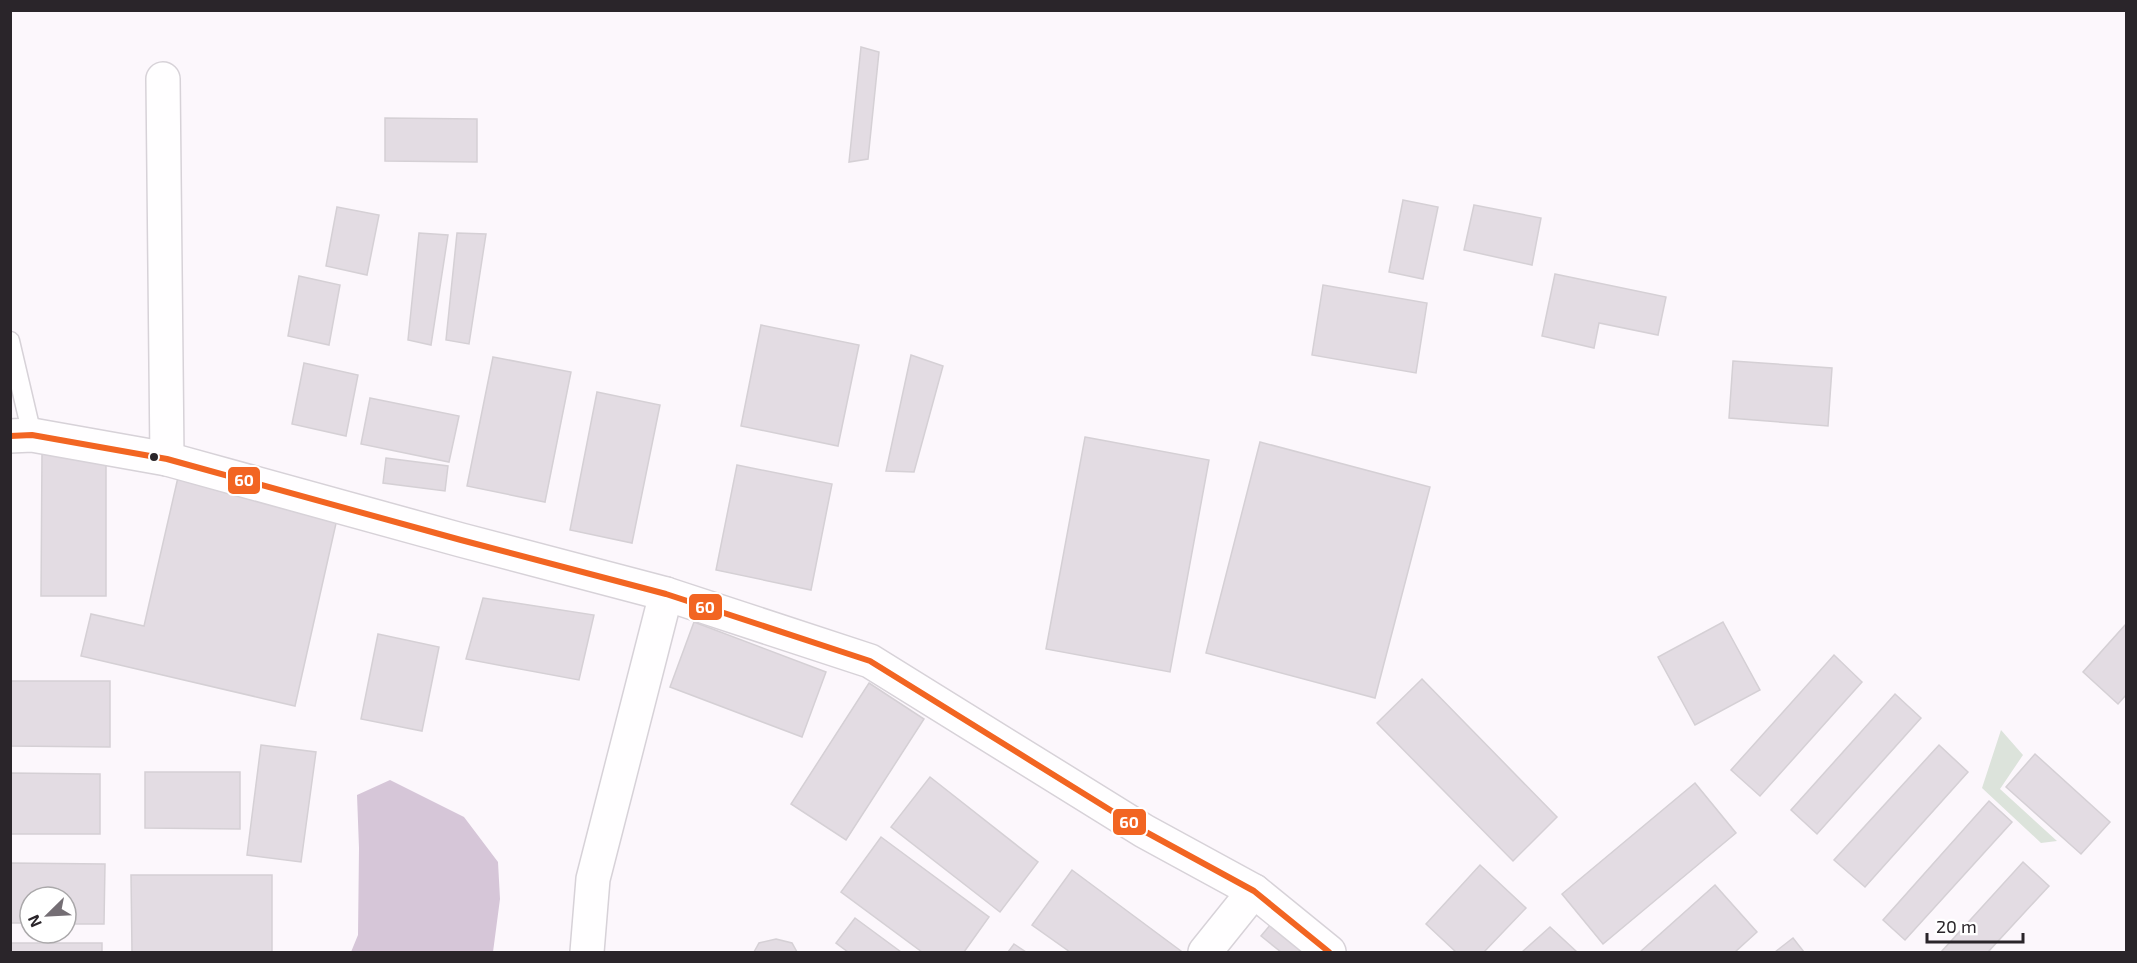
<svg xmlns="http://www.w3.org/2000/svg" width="2137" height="963" viewBox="0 0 2137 963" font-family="'Exo 2',sans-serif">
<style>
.green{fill:#dce3db}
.water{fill:#d6c6d8}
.building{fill:#e3dce3;stroke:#d5d0d5;stroke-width:1.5}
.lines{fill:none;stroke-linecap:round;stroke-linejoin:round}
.service-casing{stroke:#d7d2d8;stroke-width:21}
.minor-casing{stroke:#d7d2d8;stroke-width:36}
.primary-casing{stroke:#d7d2d8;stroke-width:36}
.service{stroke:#fffeff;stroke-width:18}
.minor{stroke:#fffeff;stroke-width:33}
.primary{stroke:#fffeff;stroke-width:33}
.bus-1-casing{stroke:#fff;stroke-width:10}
.bus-1{stroke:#f26522;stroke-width:6}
.bus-dot{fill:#2a252a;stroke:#fff;stroke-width:2}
.line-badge{stroke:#fff;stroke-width:2}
.badge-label{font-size:16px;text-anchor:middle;font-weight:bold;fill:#fff}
</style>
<rect width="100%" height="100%" fill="#fcf7fc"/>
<!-- green -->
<path class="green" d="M2001 730 2023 755 2000 789 2057 841 2041 843 1982 788Z"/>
<!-- water -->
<path class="water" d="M390 780 464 817 498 862 500 899 493 952H351L358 935 359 848 357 795Z"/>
<!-- building -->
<g class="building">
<path d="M861 47 879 52 868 159 849 162Z"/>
<path d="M385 118 477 119V162L385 161Z"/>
<path d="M1403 200 1438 207 1423 279 1389 272Z"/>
<path d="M1474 205 1541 218 1532 265 1464 250Z"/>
<path d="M337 207 379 215 367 275 326 266Z"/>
<path d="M419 233 448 235 431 345 408 340Z"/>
<path d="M457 233 486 234 469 344 446 340Z"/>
<path d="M1555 274 1666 297 1658 335 1599 323 1594 348 1542 336Z"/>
<path d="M299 276 340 285 329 345 288 336Z"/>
<path d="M1323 285 1427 303 1416 373 1312 355Z"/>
<path d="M761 325 859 345 838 446 741 426Z"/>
<path d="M911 355 943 366 914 472 886 471Z"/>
<path d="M493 357 571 372 545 502 467 486Z"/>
<path d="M1733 361 1832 368 1828 426 1729 418Z"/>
<path d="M304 363 358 375 346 436 292 424Z"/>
<path d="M597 392 660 405 632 543 570 530Z"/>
<path d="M370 398 459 416 449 462 361 444Z"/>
<path d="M1085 437 1209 460 1170 672 1046 649Z"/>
<path d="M1260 442 1430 487 1375 698 1206 653Z"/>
<path d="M42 453H106V596H41Z"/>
<path d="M386 458 448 466 445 491 383 483Z"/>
<path d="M737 465 832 484 811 590 716 570Z"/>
<path d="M179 473 339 510 295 706 81 656 91 614 144 626Z"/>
<path d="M483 598 594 615 579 680 466 659Z"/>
<path d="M694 622 826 672 802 737 670 687Z"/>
<path d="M1723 622 1760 690 1695 725 1658 657Z"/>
<path d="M2126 624V695L2118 704 2083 672Z"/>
<path d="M378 634 439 647 422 731 361 719Z"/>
<path d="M1834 655 1862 682 1760 796 1731 770Z"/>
<path d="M1422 679 1557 817 1513 861 1377 723Z"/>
<path d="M10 681H110V747L10 746Z"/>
<path d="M869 683 924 719 846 840 791 804Z"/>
<path d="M1895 694 1921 718 1817 834 1791 810Z"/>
<path d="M261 745 316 752 301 862 247 855Z"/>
<path d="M1939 745 1968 772 1865 887 1834 860Z"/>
<path d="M2035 754 2110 822 2081 854 2006 787Z"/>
<path d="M145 772H240V829L145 828Z"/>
<path d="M10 773 100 774V834H10Z"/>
<path d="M930 777 1038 862 1000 912 891 827Z"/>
<path d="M1695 783 1736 833 1603 944 1562 894Z"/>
<path d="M1989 801 2012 822 1905 940 1883 920Z"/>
<path d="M881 837 989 917 964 952H922L841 892Z"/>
<path d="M2023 862 2049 886 1988 952H1941Z"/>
<path d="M10 863 105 864 104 924H66V897H30V923H10Z"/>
<path d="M1480 865 1526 908 1484 952H1456L1426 924Z"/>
<path d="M1072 870 1181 951 1180 952H1070L1032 925Z"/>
<path d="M131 875H272V952H132Z"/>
<path d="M1715 885 1757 932 1735 952H1640Z"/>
<path d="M1277 917 1319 952H1281L1261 936Z"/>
<path d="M855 918 901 952H848L836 943Z"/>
<path d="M1550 927 1577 952H1522Z"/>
<path d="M1793 938 1804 952H1775Z"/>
<path d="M776 939 792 943 797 952H754L759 943Z"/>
<rect x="10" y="943" width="92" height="9"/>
<path d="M1014 944 1026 952H1008Z"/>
</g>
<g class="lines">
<defs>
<path id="service" d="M10 341 32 435"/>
<g id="minor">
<path d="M163 79 167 459"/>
<path d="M587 952 593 879 666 594"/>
<path d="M1205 952 1254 891"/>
</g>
<path id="primary" d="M10 436 32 435 167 459 461 540 666 594 870 661 1144 831 1254 891 1329 952"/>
</defs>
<!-- service casing -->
<use href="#service" class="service-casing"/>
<!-- minor casing -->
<use href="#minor" class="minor-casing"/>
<!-- primary casing -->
<use href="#primary" class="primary-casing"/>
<!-- service -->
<use href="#service" class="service"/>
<!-- minor -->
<use href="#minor" class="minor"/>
<!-- primary -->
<use href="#primary" class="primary"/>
<defs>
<path id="bus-1" d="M10 436 32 435 167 459 461 540 666 594 870 661 1144 831 1254 891 1329 952"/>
</defs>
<!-- bus-1 casing -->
<use href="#bus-1" class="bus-1-casing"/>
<!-- bus-1 -->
<use href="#bus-1" class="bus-1"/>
</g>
<!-- markers -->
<circle class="bus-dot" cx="154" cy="457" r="5"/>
<g class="line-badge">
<rect x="227" y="466" width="34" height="29" rx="6" fill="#f26522"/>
<rect x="688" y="593" width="35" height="28" rx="6" fill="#f26522"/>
<rect x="1112" y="808" width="35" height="28" rx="6" fill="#f26522"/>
</g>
<g class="badge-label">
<text x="244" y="486">60</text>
<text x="705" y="613">60</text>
<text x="1129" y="828">60</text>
</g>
<!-- border -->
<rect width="2137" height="963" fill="none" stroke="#2a252a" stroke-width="24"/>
<!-- north arrow -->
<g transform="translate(48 915) rotate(246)"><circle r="28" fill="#ffffff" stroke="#aaa8aa" stroke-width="1.5"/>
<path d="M0-4.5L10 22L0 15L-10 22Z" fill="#746e74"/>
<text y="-9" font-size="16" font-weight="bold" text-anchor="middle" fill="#2a252a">N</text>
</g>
<!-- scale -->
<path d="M1927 933v9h96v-9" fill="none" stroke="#2a252a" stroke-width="3"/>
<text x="1936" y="933" font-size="18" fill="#2a252a" stroke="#ffffff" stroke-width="4.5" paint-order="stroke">20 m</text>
</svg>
